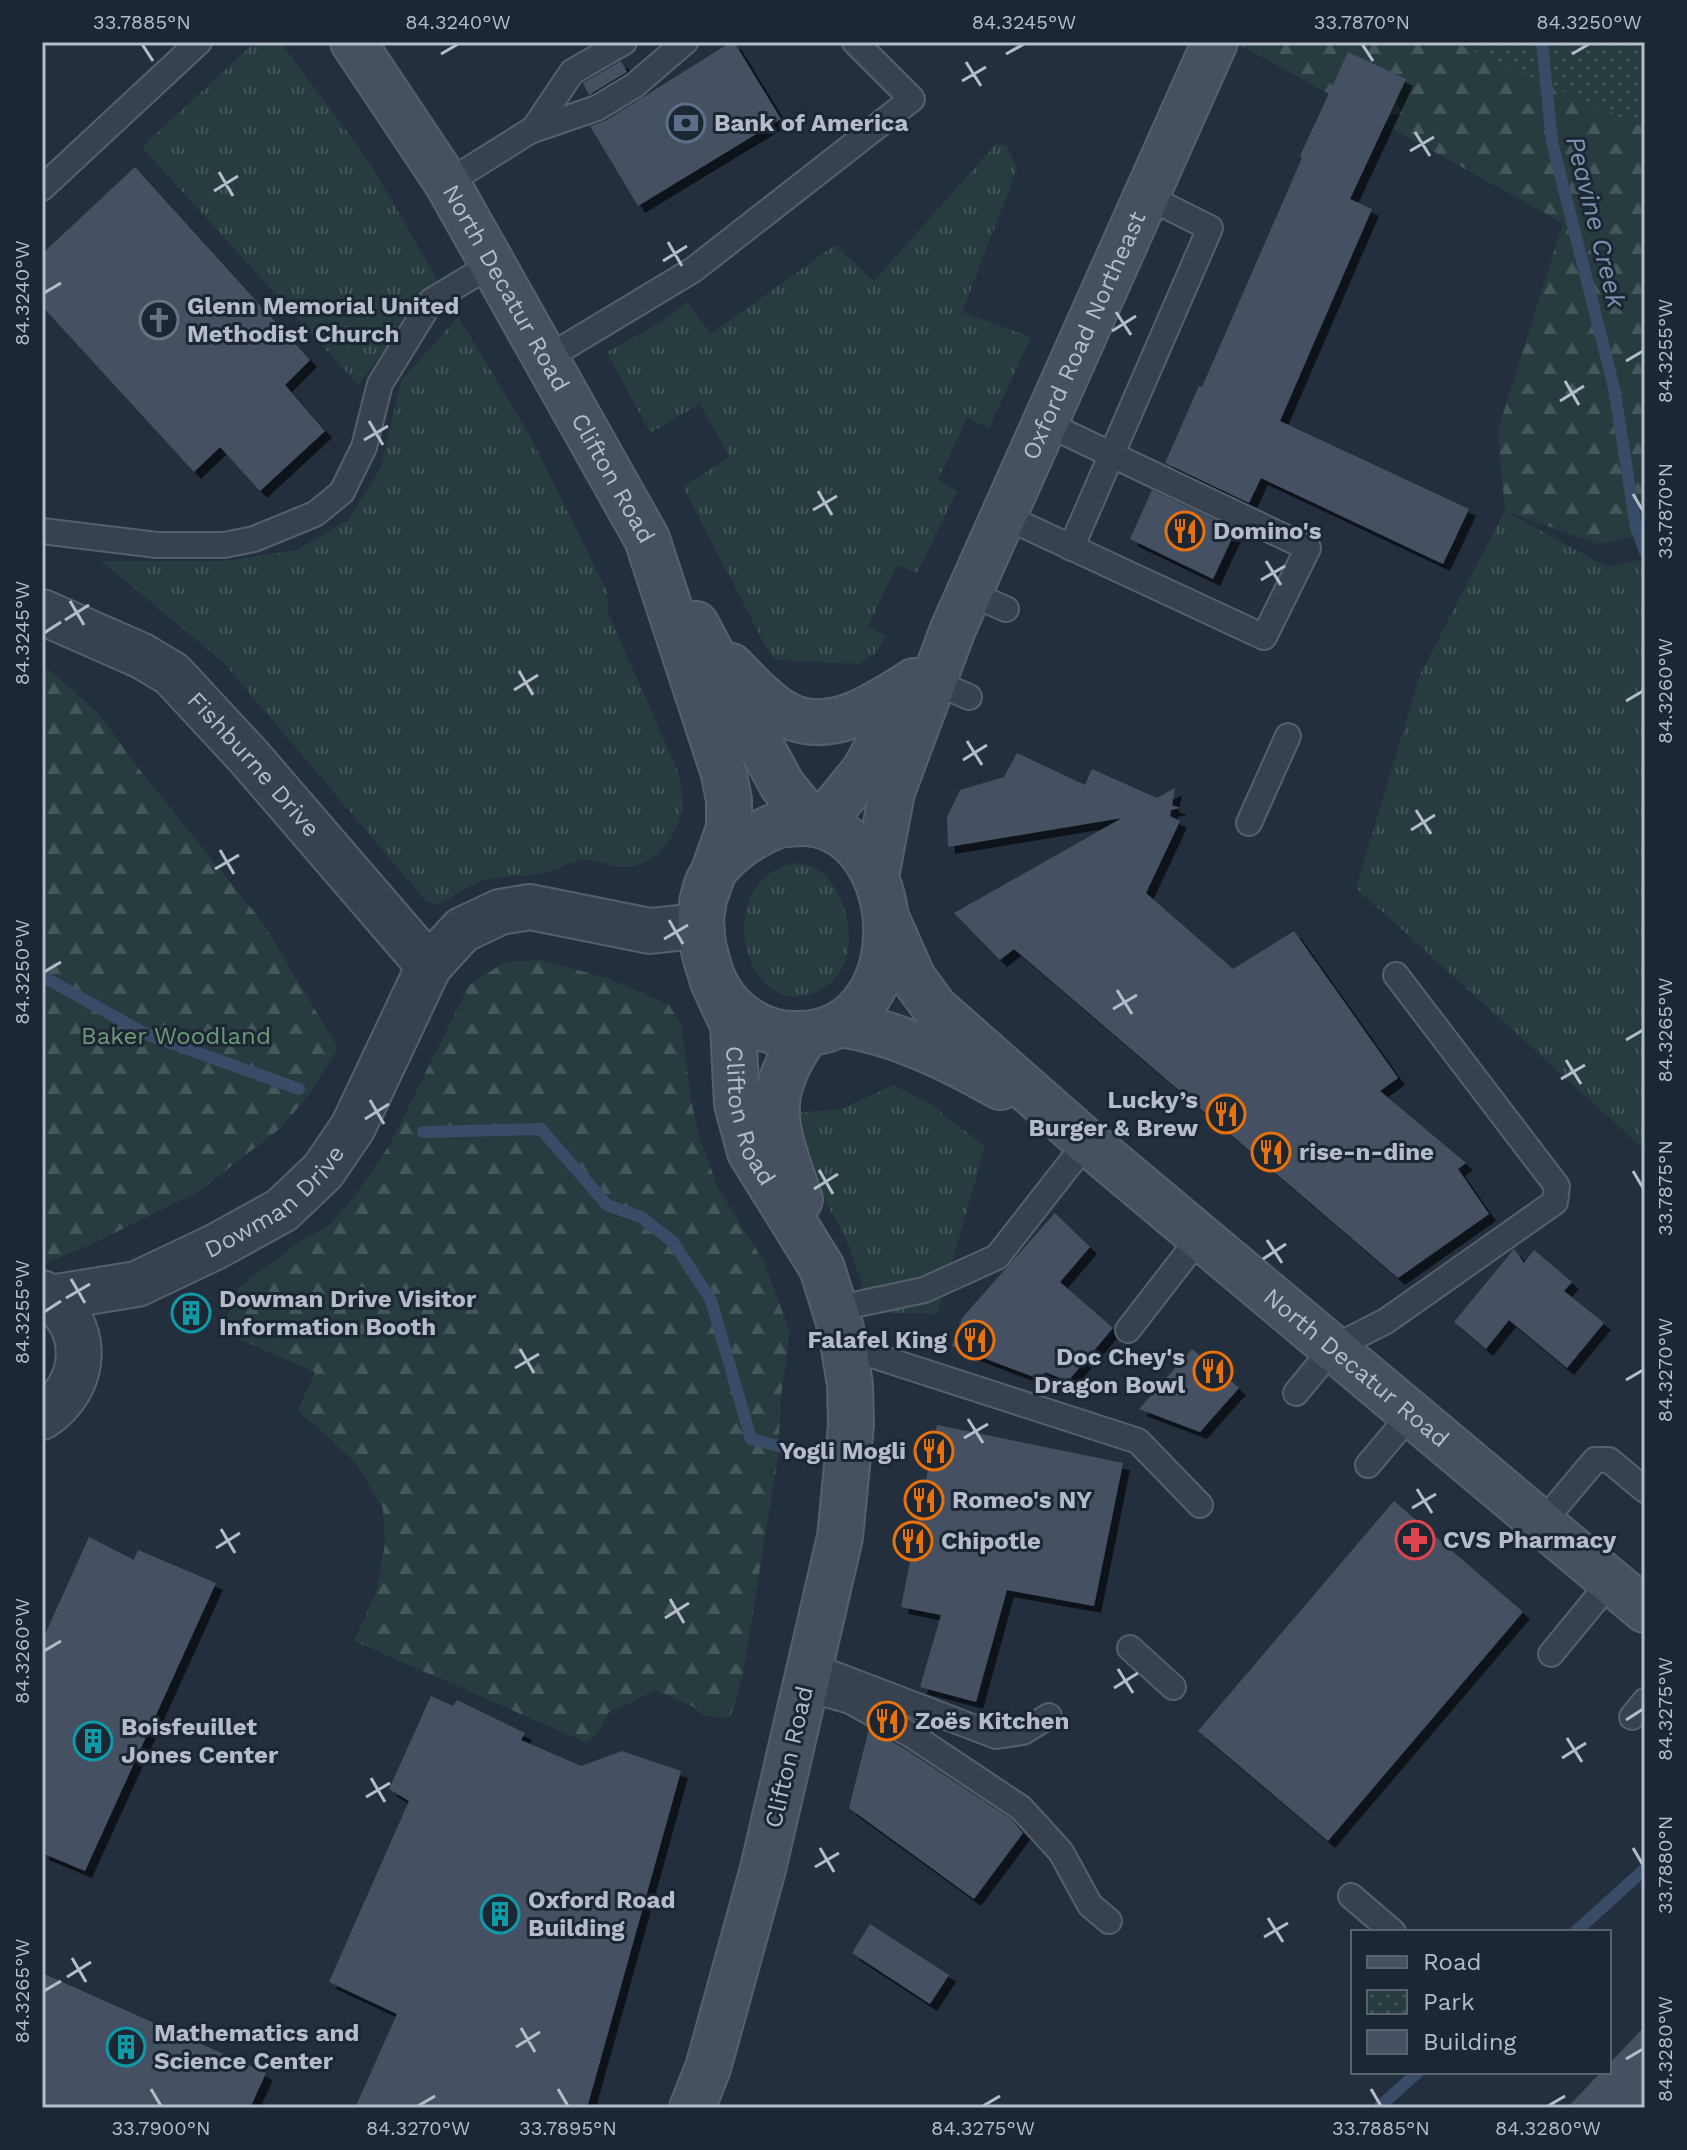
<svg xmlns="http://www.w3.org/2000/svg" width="1687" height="2150" viewBox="0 0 1687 2150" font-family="'Work Sans',sans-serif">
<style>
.grass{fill:url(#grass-tufts)}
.forest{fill:url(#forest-firs)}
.park{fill:url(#park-dots)}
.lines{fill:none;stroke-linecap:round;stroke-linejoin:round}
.stream{stroke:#394c67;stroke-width:12}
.building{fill:#455162;filter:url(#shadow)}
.lane-casing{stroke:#565f6c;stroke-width:28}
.street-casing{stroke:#565f6c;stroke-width:48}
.secondary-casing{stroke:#565f6c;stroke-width:48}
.lane{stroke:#38414e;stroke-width:24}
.street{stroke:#38414e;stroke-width:44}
.secondary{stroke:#465061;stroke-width:44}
.ticks{fill:none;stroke:#b4bcc9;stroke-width:3}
.labels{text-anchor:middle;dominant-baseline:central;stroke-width:6;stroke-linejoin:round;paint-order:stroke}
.poi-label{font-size:24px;font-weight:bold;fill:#b4bcc9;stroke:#1d2633;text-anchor:start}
.street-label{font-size:24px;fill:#b4bcc9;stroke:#1d2633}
.park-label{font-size:24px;fill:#6b9a76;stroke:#1d2633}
.water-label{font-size:26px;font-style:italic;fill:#7c92b1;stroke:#1d2633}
.neatline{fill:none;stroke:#b4bcc9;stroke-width:3}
.ticks-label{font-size:20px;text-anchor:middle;fill:#b4bcc9}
</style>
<defs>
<pattern id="grass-tufts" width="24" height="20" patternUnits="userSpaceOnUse" patternTransform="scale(2)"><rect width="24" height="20" fill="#263c3f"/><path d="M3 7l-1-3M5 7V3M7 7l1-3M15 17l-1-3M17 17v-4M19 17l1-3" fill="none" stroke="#435659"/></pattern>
<pattern id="forest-firs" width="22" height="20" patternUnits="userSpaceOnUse" patternTransform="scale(2)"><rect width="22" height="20" fill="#263c3f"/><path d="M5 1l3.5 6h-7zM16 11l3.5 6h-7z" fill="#435659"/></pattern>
<pattern id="park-dots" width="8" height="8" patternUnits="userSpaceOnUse" patternTransform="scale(2)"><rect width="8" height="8" fill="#263c3f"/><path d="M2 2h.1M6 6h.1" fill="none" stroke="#435659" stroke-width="1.8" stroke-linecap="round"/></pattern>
<filter id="shadow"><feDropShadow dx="7" dy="7" stdDeviation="0" flood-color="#0009"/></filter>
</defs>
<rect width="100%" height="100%" fill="#242f3e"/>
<!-- grass -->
<g class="grass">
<path d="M255 42H280L370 163 438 281 358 385 142 147Z"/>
<path d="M996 144 1006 145 1017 169 962 312 1031 337 989 428 967 418 938 480 957 491 917 573 897 565 868 627 886 636 876 653 859 664 776 660 768 651 683 487 730 457 700 404 650 433 607 352 663 321 687 302 711 334 835 245 874 281Z"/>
<path d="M458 317 529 434 607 591 608 613 675 764C679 778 684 791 682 806 679 836 655 867 623 867 610 867 594 857 581 860 565 864 551 872 534 875 517 877 495 875 479 882 464 888 451 899 436 905L426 901 223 662 102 561H224L297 550 348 520 381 468 401 381Z"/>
<path d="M1505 511 1607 567 1645 559V1150L1356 888 1421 672Z"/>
<path d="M797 863C807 865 817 868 825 875 845 895 855 935 845 962 840 975 829 986 816 992 746 1026 706 878 797 863Z"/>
<path d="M893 1085 932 1105 985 1147 937 1314 872 1312 847 1241 808 1169 798 1113 842 1109Z"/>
</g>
<!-- forest -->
<g class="forest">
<path d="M1235 42H1645V534L1598 544 1505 511 1498 430 1563 223Z"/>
<path d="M42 667 52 672 100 715 135 764 263 923 338 1048 312 1090 282 1127 198 1192 94 1243 42 1265Z"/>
<path d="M541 960 610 979 669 1005 681 1024 691 1101 699 1135 718 1188 764 1262 790 1332 781 1397 778 1457 742 1679 730 1718 705 1716 692 1706 656 1691 609 1712 599 1731 587 1743 354 1641 376 1593 385 1544 383 1509 356 1463 298 1410 315 1372 237 1338 225 1321 239 1287 298 1243 328 1226 352 1200 389 1146 469 985 505 962Z"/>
</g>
<!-- park -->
<path class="park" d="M1455 42H1645V128Z"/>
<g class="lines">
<!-- stream -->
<g class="stream">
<path d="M1542 42 1552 142 1614 388 1636 527 1645 552"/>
<path d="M42 976 146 1034 299 1089"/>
<path d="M423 1132 541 1129 607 1205 641 1217 673 1242 711 1300 751 1439 804 1453"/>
<path d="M1575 1932 1645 1869"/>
<path d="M1378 2108 1418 2072"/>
</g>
</g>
<!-- building -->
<g class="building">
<path d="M731 42H734L781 119 638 206 590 126 605 121Z"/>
<path d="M1348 52 1406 79 1350 199 1372 209 1280 421 1469 509 1443 564 1261 478 1249 503 1165 463 1199 386 1202 387 1302 158 1300 156Z"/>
<path d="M621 61 627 72 589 95 583 83Z"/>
<path d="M135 167 310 360 285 385 325 431 260 491 220 447 194 472 42 306V254Z"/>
<path d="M1152 490 1236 530 1213 579 1130 539Z"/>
<path d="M1017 753 1085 785 1092 769 1157 798 1175 788 1172 805 1180 808 1171 810 1170 816 1180 821 1146 893 1233 969 1294 931 1398 1078 1380 1091 1466 1163 1458 1169 1489 1214 1398 1278 1014 949 1000 960 954 913 1122 818 948 847 947 817 960 790 1004 777Z"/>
<path d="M1055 1213 1090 1247 1060 1282 1113 1328 1068 1381 1045 1372 1042 1380 952 1346 962 1318Z"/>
<path d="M1514 1249 1524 1263 1534 1250 1572 1282 1564 1291 1604 1323 1567 1368 1509 1320 1486 1349 1454 1322Z"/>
<path d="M1192 1349 1239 1388 1200 1432 1139 1409Z"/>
<path d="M937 1425 1123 1463 1094 1606 1007 1590 976 1702 920 1687 941 1615 901 1607Z"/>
<path d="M1394 1501 1523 1612 1328 1841 1198 1731Z"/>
<path d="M89 1537 134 1560 138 1550 216 1583 85 1871 42 1853V1641Z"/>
<path d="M431 1696 453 1706 457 1700 525 1733 521 1740 581 1766 622 1751 681 1771 587 2108H355L397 2014 329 1982 409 1801 389 1789Z"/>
<path d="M869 1729 905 1749 1011 1819 1023 1833 974 1899 849 1808Z"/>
<path d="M870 1924 949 1975 930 2004 852 1953Z"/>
<path d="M42 1973 266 2073 250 2108H42Z"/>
<path d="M1645 2026V2108H1567L1601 2072H1609V2064Z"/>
</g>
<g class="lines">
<defs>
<g id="lane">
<path d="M533 130 597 108 635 85 685 42"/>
<path d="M533 130 572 72 624 42"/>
<path d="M447 183 546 121"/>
<path d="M42 188 199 42"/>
<path d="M547 358 693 270 912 99 855 42"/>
<path d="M1004 516 1264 637 1308 548 1045 423"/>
<path d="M42 531 157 545H224L254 539 315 514 342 492 364 447 380 384 431 301 494 263"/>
<path d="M1071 548 1210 228 1146 196"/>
<path d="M969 593 1006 609"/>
<path d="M935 682 969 697"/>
<path d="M1249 823 1288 736"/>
<path d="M835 1309 924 1290 997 1257 1087 1142"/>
<path d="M1128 1330 1200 1237"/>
<path d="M844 1346 1138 1441 1200 1505"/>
<path d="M1296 1393 1333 1348 1386 1321 1555 1202 1557 1186 1396 975"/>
<path d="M1368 1465 1411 1414"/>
<path d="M1542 1523 1595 1460H1609L1645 1490"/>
<path d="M1130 1648 1173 1687"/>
<path d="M1551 1654 1611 1581"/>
<path d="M810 1665 996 1736 1023 1732 1049 1716"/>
<path d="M805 1688 850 1701 913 1736 1021 1808 1061 1852 1090 1905 1109 1921"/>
<path d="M1632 1717 1645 1701"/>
<path d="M1351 1896 1393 1932"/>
</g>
<g id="street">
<path id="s1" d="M42 612 142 656 172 674 249 757 429 966"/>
<path d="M42 1293C93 1323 89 1386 42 1417"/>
<path id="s2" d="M50 1298 137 1284 215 1247 282 1210 323 1171 353 1127 429 966 462 930 500 912 530 907 650 931 687 927 701 919"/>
</g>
<g id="secondary">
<path id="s3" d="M353 42 447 183 647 539 724 774 729 800V828L704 899 701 919 703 945 713 982 733 1025 737 1104 750 1152 822 1268 841 1329 850 1385 851 1425 840 1537 763 1869 708 2068 692 2108"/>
<path d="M696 624 782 785 814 824"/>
<path d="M731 666C747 682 766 704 787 715 831 737 878 704 914 681"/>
<path d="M778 825C791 824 808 821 820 825 912 851 911 1034 798 1034 775 1035 753 1026 736 1011 702 982 686 903 718 866 734 848 755 834 778 825Z"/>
<path d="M820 825 864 771 905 696"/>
<path id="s4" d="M876 877 892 792 953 629 1215 42"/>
<path id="s5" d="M886 917 913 978 935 1008 1087 1142 1645 1610"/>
<path d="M840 1024C896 1032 951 1059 1000 1087"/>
<path d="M800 1200C777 1130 759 1100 807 1034"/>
</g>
</defs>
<!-- lane casing -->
<use href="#lane" class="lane-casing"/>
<!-- street casing -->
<use href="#street" class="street-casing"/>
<!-- secondary casing -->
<use href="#secondary" class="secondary-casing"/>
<!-- lane -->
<use href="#lane" class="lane"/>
<!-- street -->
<use href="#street" class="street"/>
<!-- secondary -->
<use href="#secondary" class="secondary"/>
</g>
<!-- ticks -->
<path class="ticks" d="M142 44 153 61M1362 44 1373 61M441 54 458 44M1006 54 1024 44M1572 54 1589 44M966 62 981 86M962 81 986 67M1415 132 1430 156M1410 151 1434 137M219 172 233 196M214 191 238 176M668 242 682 266M663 261 687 246M44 293 61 283M1116 312 1131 335M1112 331 1136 316M1626 361 1643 351M1565 381 1579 405M1560 401 1584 386M369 421 383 445M364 440 388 426M818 491 832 515M1633 494 1643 511M813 510 837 496M1266 561 1281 585M1261 580 1285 566M70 601 84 625M65 620 89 605M44 633 61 622M519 671 533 695M514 690 538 675M1626 701 1643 691M967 741 982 765M963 760 987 745M1416 810 1431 834M1411 830 1435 815M220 850 234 874M215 869 239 855M669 920 683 944M664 939 688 925M44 972 61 962M1117 990 1132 1014M1113 1009 1137 995M1626 1040 1643 1030M1566 1060 1581 1084M1561 1079 1585 1065M370 1100 384 1124M365 1119 389 1104M819 1170 833 1194M1633 1171 1643 1188M814 1189 838 1174M1267 1240 1282 1263M1263 1259 1286 1244M71 1279 85 1303M66 1298 90 1284M44 1312 61 1301M520 1349 534 1373M515 1368 539 1354M1626 1380 1643 1370M968 1419 983 1443M964 1438 988 1424M1417 1489 1432 1513M1412 1508 1436 1494M221 1529 235 1553M216 1548 240 1533M670 1599 684 1623M665 1618 689 1603M44 1651 61 1641M1118 1669 1133 1693M1114 1688 1138 1673M1626 1720 1643 1709M1567 1738 1582 1762M1562 1758 1586 1743M371 1778 385 1802M366 1797 390 1783M820 1848 834 1872M1633 1848 1643 1865M815 1867 839 1853M1268 1918 1283 1942M1264 1937 1288 1923M72 1958 86 1982M67 1977 91 1962M44 1991 61 1981M521 2028 535 2052M516 2047 540 2032M1626 2059 1643 2049M151 2089 161 2106M558 2089 568 2106M1371 2089 1381 2106M418 2106 435 2096M983 2106 1000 2096M1548 2106 1565 2096"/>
<!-- icons -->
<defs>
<symbol id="bank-ring" viewBox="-11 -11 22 22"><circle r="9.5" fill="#1d2633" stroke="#5c6f8a" stroke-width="1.5"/><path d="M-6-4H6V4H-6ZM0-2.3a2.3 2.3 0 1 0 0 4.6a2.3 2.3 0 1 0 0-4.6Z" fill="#5c6f8a"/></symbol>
<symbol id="church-ring" viewBox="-11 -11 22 22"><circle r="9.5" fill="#1d2633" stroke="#6b7280" stroke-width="1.5"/><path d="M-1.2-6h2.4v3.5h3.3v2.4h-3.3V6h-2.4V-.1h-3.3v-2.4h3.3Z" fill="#6b7280"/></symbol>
<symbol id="restaurant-ring" viewBox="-11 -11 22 22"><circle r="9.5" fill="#1d2633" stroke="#e8710a" stroke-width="1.5"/><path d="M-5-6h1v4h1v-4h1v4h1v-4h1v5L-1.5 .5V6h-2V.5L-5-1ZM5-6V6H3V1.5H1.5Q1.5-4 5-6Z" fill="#e8710a"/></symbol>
<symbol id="building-ring" viewBox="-11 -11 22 22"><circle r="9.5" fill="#1d2633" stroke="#0f9aa8" stroke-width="1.5"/><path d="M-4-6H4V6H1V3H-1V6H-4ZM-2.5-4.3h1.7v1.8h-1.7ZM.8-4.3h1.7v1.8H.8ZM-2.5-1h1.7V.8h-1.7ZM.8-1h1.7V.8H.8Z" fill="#0f9aa8"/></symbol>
<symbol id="pharmacy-ring" viewBox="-11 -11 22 22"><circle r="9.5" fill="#1d2633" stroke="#e0444e" stroke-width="1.5"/><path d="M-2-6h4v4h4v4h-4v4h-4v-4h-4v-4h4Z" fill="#e0444e"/></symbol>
</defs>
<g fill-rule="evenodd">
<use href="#bank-ring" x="664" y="101" width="44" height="44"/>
<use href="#church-ring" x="137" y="298" width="44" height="44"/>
<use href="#restaurant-ring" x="1163" y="509" width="44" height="44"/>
<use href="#restaurant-ring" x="1204" y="1092" width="44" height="44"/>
<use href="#restaurant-ring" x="1249" y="1130" width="44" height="44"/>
<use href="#building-ring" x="169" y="1291" width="44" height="44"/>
<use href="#restaurant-ring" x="953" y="1318" width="44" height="44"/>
<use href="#restaurant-ring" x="1191" y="1349" width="44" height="44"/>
<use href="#restaurant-ring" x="912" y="1429" width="44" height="44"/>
<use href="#restaurant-ring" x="902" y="1478" width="44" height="44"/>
<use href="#pharmacy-ring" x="1393" y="1518" width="44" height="44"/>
<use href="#restaurant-ring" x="891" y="1519" width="44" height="44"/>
<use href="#restaurant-ring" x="865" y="1699" width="44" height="44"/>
<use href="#building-ring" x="71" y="1719" width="44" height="44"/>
<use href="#building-ring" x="478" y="1892" width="44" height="44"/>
<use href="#building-ring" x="104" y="2025" width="44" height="44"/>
</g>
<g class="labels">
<!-- poi labels -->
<g class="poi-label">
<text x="714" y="123">Bank of America</text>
<text x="187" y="306">Glenn Memorial United<tspan x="187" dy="28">Methodist Church</tspan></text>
<text x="1213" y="531">Domino's</text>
<text x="1198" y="1100" text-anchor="end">Lucky’s<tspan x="1198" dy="28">Burger &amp; Brew</tspan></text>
<text x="1299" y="1152">rise-n-dine</text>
<text x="219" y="1299">Dowman Drive Visitor<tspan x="219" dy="28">Information Booth</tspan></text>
<text x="947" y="1340" text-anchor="end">Falafel King</text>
<text x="1185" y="1357" text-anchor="end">Doc Chey's<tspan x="1185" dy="28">Dragon Bowl</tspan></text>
<text x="906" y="1451" text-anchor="end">Yogli Mogli</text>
<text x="952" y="1500">Romeo's NY</text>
<text x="1443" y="1540">CVS Pharmacy</text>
<text x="941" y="1541">Chipotle</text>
<text x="915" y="1721">Zoës Kitchen</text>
<text x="121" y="1727">Boisfeuillet<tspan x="121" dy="28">Jones Center</tspan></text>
<text x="528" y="1900">Oxford Road<tspan x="528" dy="28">Building</tspan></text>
<text x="154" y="2033">Mathematics and<tspan x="154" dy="28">Science Center</tspan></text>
</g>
<!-- street labels -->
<g class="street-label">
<text stroke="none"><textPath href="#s3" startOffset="290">North Decatur Road</textPath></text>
<text stroke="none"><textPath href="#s4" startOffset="582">Oxford Road Northeast</textPath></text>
<text stroke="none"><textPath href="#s3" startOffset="508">Clifton Road</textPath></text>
<text stroke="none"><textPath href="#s1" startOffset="266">Fishburne Drive</textPath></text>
<text stroke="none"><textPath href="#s3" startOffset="1180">Clifton Road</textPath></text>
<text stroke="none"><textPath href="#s2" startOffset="250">Dowman Drive</textPath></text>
<text stroke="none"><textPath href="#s5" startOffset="658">North Decatur Road</textPath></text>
<text transform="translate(789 1757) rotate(-77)">Clifton Road</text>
</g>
<!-- park labels -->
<g class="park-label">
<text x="176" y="1036">Baker Woodland</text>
</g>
<!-- water labels -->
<g class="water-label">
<text transform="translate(1596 222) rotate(76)">Peavine Creek</text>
</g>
</g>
<!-- border -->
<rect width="1687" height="2150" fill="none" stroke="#1d2633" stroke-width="88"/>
<!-- legend -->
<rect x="1351" y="1930" width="260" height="144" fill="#1d2633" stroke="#59626f" stroke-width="2"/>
<rect x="1367" y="1956" width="40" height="12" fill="#465061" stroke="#59626f" stroke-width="2"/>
<text x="1423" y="1970" font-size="24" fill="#b4bcc9">Road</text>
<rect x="1367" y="1990" width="40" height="24" fill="url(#park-dots)" stroke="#59626f" stroke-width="2"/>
<text x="1423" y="2010" font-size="24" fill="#b4bcc9">Park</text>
<rect x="1367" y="2030" width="40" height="24" fill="#455162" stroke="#59626f" stroke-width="2"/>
<text x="1423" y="2050" font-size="24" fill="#b4bcc9">Building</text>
<rect x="44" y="44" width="1599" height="2062" class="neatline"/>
<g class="ticks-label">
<text x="142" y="29">33.7885°N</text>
<text x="458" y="29">84.3240°W</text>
<text x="1024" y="29">84.3245°W</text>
<text x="1362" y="29">33.7870°N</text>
<text x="1589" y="29">84.3250°W</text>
<text transform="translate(22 293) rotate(-90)" y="7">84.3240°W</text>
<text transform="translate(1665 351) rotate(-90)" y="7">84.3255°W</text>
<text transform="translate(1665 511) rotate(-90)" y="7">33.7870°N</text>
<text transform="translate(22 633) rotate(-90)" y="7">84.3245°W</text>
<text transform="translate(1665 691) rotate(-90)" y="7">84.3260°W</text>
<text transform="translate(22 972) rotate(-90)" y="7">84.3250°W</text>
<text transform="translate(1665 1030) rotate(-90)" y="7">84.3265°W</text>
<text transform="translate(1665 1188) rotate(-90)" y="7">33.7875°N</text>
<text transform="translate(22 1312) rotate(-90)" y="7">84.3255°W</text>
<text transform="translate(1665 1370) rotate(-90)" y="7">84.3270°W</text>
<text transform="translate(22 1651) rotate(-90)" y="7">84.3260°W</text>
<text transform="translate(1665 1709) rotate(-90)" y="7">84.3275°W</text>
<text transform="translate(1665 1865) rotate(-90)" y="7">33.7880°N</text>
<text transform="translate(22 1991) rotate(-90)" y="7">84.3265°W</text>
<text transform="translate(1665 2049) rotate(-90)" y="7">84.3280°W</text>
<text x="161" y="2135">33.7900°N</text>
<text x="418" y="2135">84.3270°W</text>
<text x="568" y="2135">33.7895°N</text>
<text x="983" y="2135">84.3275°W</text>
<text x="1381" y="2135">33.7885°N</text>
<text x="1548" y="2135">84.3280°W</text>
</g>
</svg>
